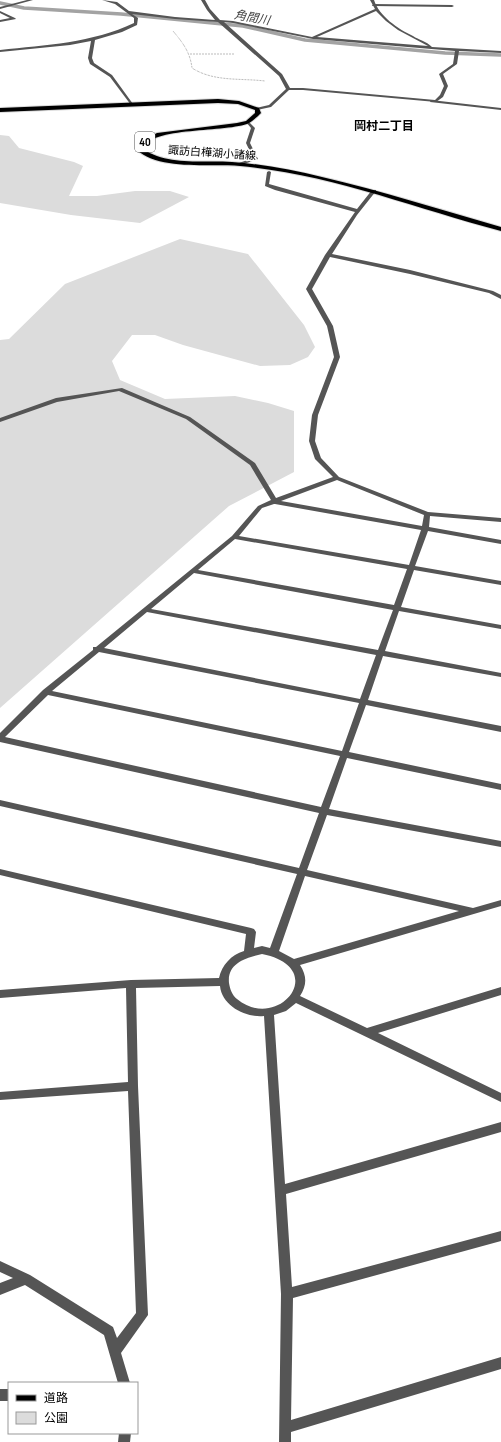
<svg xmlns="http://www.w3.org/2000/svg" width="501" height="1442" viewBox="0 0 501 1442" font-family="'Sofia Sans Condensed','Noto Sans JP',sans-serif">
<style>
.green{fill:#dcdcdc}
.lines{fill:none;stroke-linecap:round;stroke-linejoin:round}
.stream{stroke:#a3a3a3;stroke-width:3.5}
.primary-casing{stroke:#dbdbdb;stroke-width:2}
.path{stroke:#777;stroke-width:1;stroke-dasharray:0.5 1;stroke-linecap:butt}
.lane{fill:#555;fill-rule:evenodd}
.street{fill:#555;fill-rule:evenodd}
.primary{fill:#000;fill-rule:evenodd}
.labels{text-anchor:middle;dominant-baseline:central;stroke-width:3;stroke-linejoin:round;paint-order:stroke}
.far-street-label{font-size:11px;fill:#000;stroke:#fff}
.far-water-label{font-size:12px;font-style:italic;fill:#444;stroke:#fff}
.far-neighbourhood-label{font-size:12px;font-weight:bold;fill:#000;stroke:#fff}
.shield{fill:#fff;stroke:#4c4c4c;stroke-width:1}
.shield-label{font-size:12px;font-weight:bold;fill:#000}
</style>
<rect width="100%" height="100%" fill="#fff"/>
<!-- green -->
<g class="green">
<path d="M0 135 9 136 19 148 74 162 83 166 69 196H97L135 191H170L189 197 140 223 71 215 0 203Z"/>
<path d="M180 239 248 254 304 325 315 347 308 357 290 365 260 366 183 345 155 335H132L112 361 120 380 165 399 235 396 268 403 294 411V472L229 506 0 708V340L9 339 65 284Z"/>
</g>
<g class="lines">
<!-- stream -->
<path class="stream" d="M0 3 24 8 121 14 243 26 305 40 445 53 501 55"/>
<defs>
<path id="primary" d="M218 99 239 101 259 108 261 113C258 116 253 121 249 123 228 133 149 126 143 149 168 166 204 160 232 162 262 164 293 170 322 177 382 191 442 210 501 227V231C414 208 330 174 240 166 212 163 159 171 137 150L143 140 157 133 237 123 246 121 255 113V110L238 104 218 103 0 112V108Z"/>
</defs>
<!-- primary casing -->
<use href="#primary" class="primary-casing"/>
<!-- path -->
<g class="path">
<path d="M173 31C183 43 190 52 192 68 214 82 240 78 265 81"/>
<path d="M190 54H234"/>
</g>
<!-- lane -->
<g class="lane">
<path d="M373 4 452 5 454 6 452 7 372 6Z"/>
<path d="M431 100 501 108V110L430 102Z"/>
</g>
<!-- street -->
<g class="street">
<path d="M27 0H33L0 9V7Z"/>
<path d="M102 0 117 2 129 11 175 17 215 20 207 10 201 0H205L210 9 220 20 233 21 312 37 375 9 370 0H374C379 16 398 29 413 36 419 40 426 41 432 47L501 51V53L459 51 457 64 443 74 448 86 443 97 436 102 303 90H289L271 107 257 110 255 109 256 108 269 105 286 89 279 76 218 22 175 19 132 14 138 18 137 25 122 32 95 40 92 58 94 63 112 75 133 104 131 105 110 77 90 64 88 58 91 41 70 45 0 52V50C46 45 92 43 134 23V18L115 4ZM376 11 386 21 398 30 428 46 317 37ZM224 22 233 23 313 39 455 51 453 64 439 74 444 86 440 95 435 100 303 88H290L282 74Z"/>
<path d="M0 11 15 18 16 19 0 22V20L10 18 0 13Z"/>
<path d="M248 121 255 128 250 143 258 159 241 165H239V163L253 158 246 143 251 128 246 122Z"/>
<path d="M269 171 271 172 269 184 357 209 372 190H376V191L357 215 332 254 410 270 493 291 501 295V299L489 293 410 274 330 257 312 289 333 326 340 357 318 415 315 441 321 458 339 477 428 512 501 518V522L430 516 429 527 501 540V544L428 531 415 566 501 581V585L414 570 401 607 501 625V629L399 611 385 651 501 673V677L383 656 368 700 501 726V732L366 705 349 752 501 784V790L347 758 329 809 501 841V847L327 815 307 870 473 908 501 900V906L300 965C307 976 307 985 300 996L367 1028 501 987V995L378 1033 501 1093V1102L296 1003 286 1011 274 1015 285 1184 501 1122V1132L286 1194 292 1287 501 1231V1241L293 1298 291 1420 501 1357V1369L291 1432V1442H279L281 1294 264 1016C246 1018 222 1006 220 986L136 988 138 1086 148 1315 121 1353 130 1383H118L104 1335 25 1285 0 1295V1283L13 1278 0 1272V1261L30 1275 113 1327 117 1338 136 1313 128 1091 0 1100V1092L128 1082 126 988 0 998V990L131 980 219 978C222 965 231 955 244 951L246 934 0 875V869L251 928 254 929 256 932 254 948 262 946 270 948 297 874 0 806V800L299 868 319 813 0 742V733L43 690 93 650V647H96L232 536 258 506 271 500 250 465 186 419 119 391 57 402 0 422V418L56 398 122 388 190 417 255 463 276 498 333 477 315 459 309 441 312 415 334 357 327 326 306 289 325 255 355 212 275 190 265 186 267 172ZM337 480 424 515 422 526 281 501ZM274 504H275L421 530 409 565 239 536 262 508ZM235 539 407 569 394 605 198 570ZM194 573 393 610 378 650 151 609ZM147 612 376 655 360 699 104 648ZM99 652 359 703 342 751 52 691ZM48 695 340 756 321 807 5 737ZM305 876 459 911 294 959 279 951ZM262 954C331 968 278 1033 237 999 232 995 230 989 229 983 227 963 246 958 262 954Z"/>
<rect x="0" y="1389" width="9" height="12"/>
<path d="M119 1433H131L130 1442H118Z"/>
</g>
<!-- primary -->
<use href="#primary" class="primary"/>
</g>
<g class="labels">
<!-- far-street labels -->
<g class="far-street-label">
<text transform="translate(212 153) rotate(4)">諏訪白樺湖小諸線</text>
</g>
<!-- far-water labels -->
<g class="far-water-label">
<text transform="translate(252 18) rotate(10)">角間川</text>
</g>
<!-- far-neighbourhood labels -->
<g class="far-neighbourhood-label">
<text x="384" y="126">岡村二丁目</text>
</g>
<!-- shield labels -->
<rect class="shield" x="135" y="132" width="20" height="20" rx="3"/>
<g class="shield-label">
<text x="145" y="142">40</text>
</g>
</g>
<!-- legend -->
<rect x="8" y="1382" width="130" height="52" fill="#ffffff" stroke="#999999"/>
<rect x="16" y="1395" width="20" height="6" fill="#000000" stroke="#999999"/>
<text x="44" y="1402" font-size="12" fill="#000000">道路</text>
<rect x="16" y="1412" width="20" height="12" fill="#dcdcdc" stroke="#999999"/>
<text x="44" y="1422" font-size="12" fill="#000000">公園</text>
</svg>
